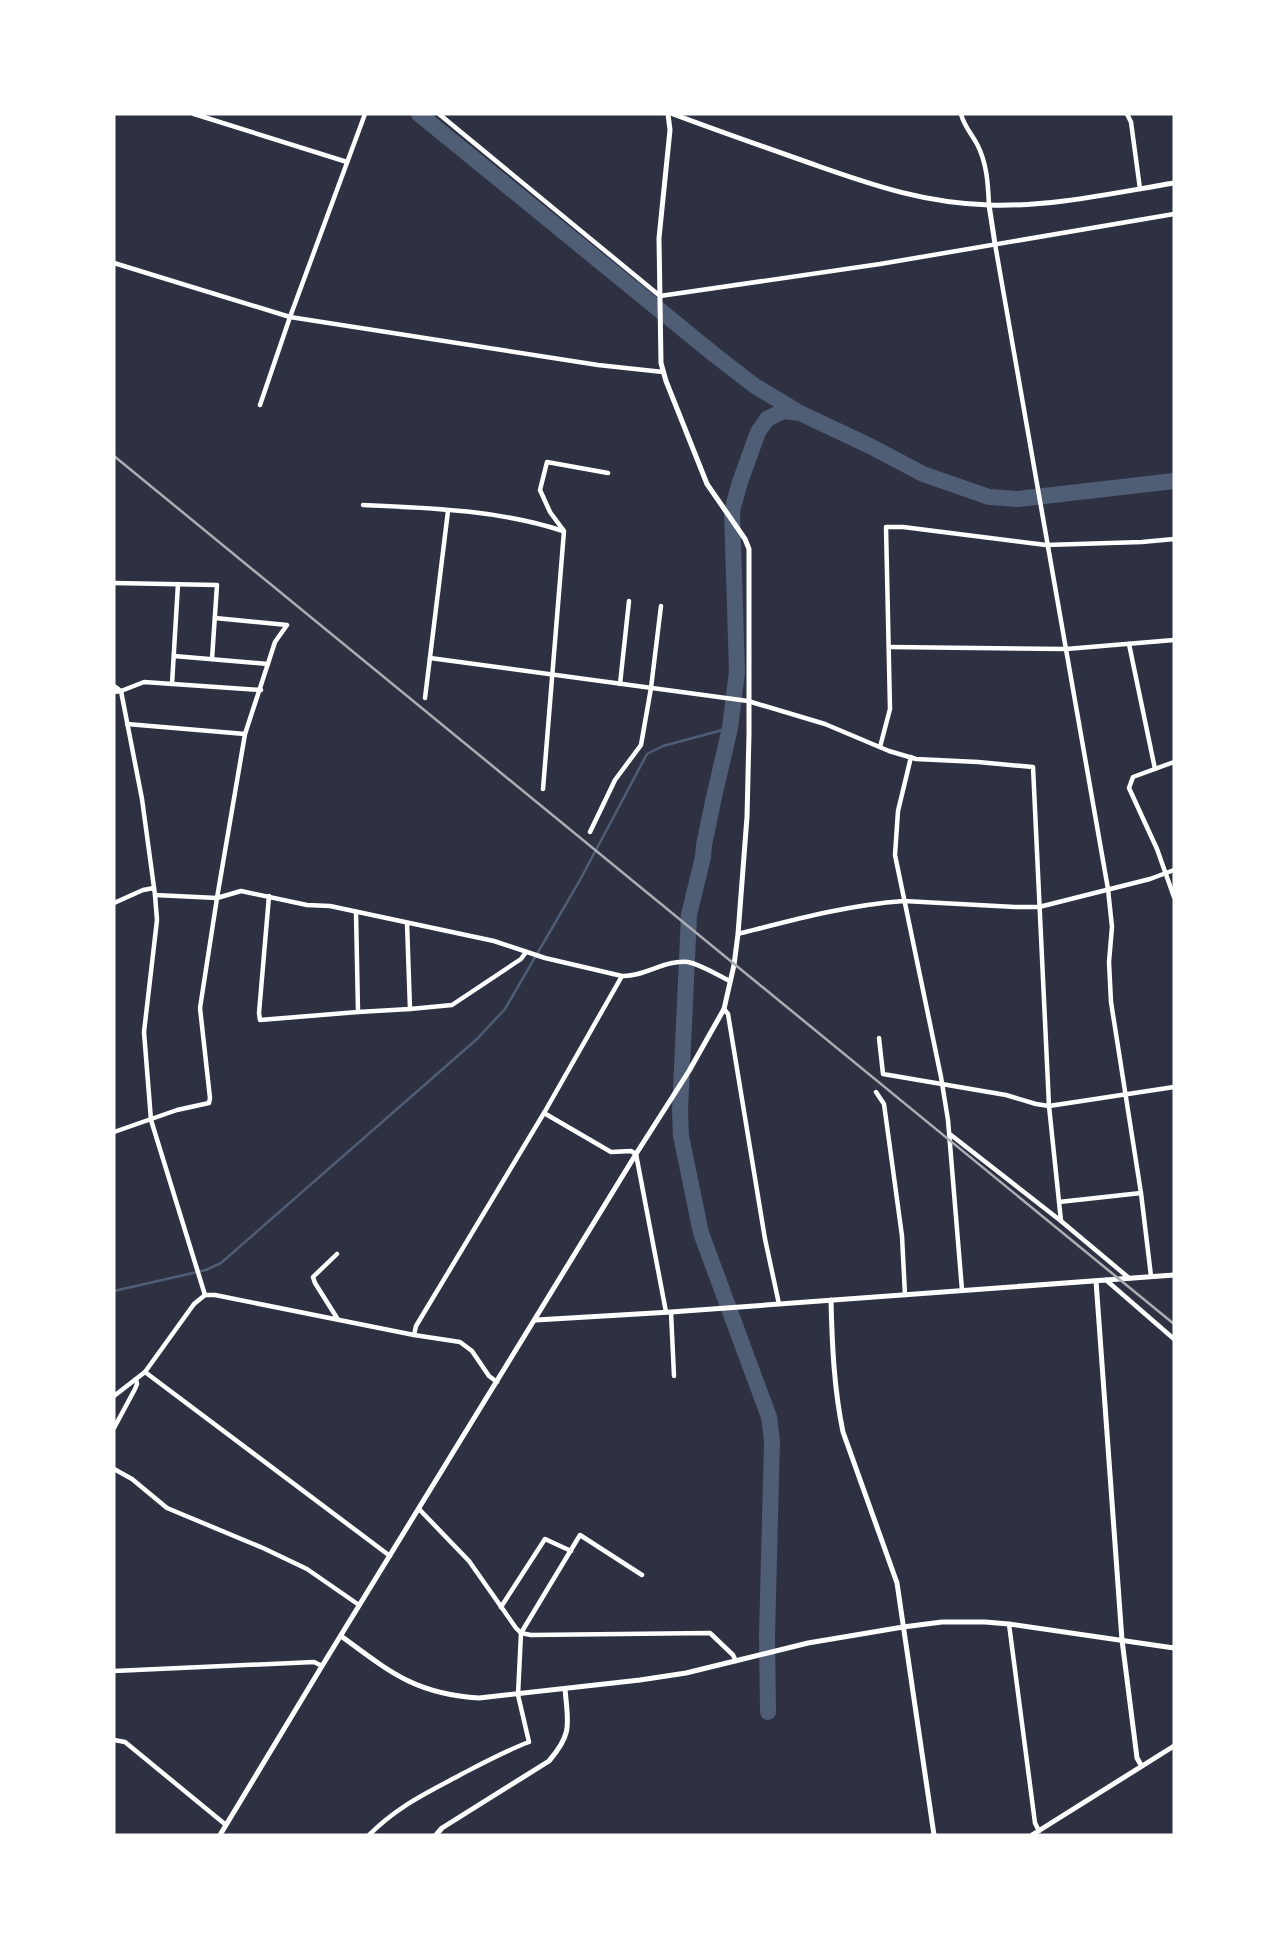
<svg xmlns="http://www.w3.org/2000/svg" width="1288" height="1949" viewBox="0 0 1288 1949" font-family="'IBM Plex Sans',sans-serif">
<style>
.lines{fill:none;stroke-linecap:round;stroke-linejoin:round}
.stream{stroke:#4f5d75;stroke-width:2.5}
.river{stroke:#4f5d75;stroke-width:16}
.minor{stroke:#fff;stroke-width:4.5}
.tertiary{stroke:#fff;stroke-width:5}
.rail{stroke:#abadb3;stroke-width:2.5}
</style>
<rect width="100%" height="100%" fill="#2d3142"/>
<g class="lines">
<!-- stream -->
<path class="stream" d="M114 1291 206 1270 221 1263 477 1039 505 1009 580 880 647 754 663 746 730 728"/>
<!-- river -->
<g class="river">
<path d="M419 114 716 356 755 386 800 413 870 446 923 474 989 497 1018 499 1174 481"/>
<path d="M768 1712 767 1636 772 1441 769 1417 701 1233 681 1136 680 1111 689 915 703 857 704 845 714 797 730 728 737 672 732 511 740 482 758 432 767 419 783 411 800 413"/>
</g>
<!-- minor -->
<g class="minor">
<path d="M194 114 347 162"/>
<path d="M439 114 660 296 880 264 1174 214"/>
<path d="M961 114C964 126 971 133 977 144 987 163 988 184 989 205"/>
<path d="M1127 114 1131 122 1140 189"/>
<path d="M995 244 1108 889 1112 927 1109 962 1111 1002 1141 1193 1151 1276"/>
<path d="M114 263 290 317 598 365 663 372"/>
<path d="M260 405 290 317 365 114"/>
<path d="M363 505C430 508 499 510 563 531"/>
<path d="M114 583 217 585 212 659"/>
<path d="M1129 644 1155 769"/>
<path d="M889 647 1066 649 1174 640"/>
<path d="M174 656 268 664"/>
<path d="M430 658 748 701 825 724 889 751 916 759 978 762 1033 767 1049 1106 1061 1221"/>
<path d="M172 684 178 584"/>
<path d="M620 684 629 601"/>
<path d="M114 686 121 691 142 799 155 895 157 920 144 1032 151 1120 205 1295H215L414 1335 460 1342 472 1351 489 1376 497 1382"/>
<path d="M114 692 121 691 144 682 261 690"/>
<path d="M425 698 448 511"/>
<path d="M127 724 245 734"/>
<path d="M880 747 890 709 886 527H903L1046 545 1142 542 1174 539"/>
<path d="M911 757 898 811 895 855 941 1077 948 1120 962 1290"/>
<path d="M1174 762 1133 777 1129 788 1157 849 1174 897"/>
<path d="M543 789 564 531 550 512 540 490 547 462 608 473"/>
<path d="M590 832 615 780 641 745 651 688 661 606"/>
<path d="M155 895 217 898 241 891 307 905 330 906 494 941 545 958 622 976C644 977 666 959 688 962 702 965 717 975 730 981"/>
<path d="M269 896 259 1013 260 1020 358 1012 356 912"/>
<path d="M114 903 143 890 154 888"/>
<path d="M407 923 410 1009 452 1005 521 959 526 952"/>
<path d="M738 934C793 920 847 905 904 901L1015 907H1039L1150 879 1174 870"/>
<path d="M724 1009 728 1014 765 1239 779 1304"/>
<path d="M358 1012 410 1009"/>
<path d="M879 1038 883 1074 1006 1095 1036 1104 1049 1106 1174 1087"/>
<path d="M876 1092 884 1104 902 1236 905 1295"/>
<path d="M544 1113 611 1152 631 1151 636 1154 666 1312"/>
<path d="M114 1132 177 1110 209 1103 210 1098 200 1008 217 898 245 734 275 642 287 625 215 618"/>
<path d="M951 1135 1061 1221 1129 1278"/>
<path d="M1059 1202 1141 1193"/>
<path d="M1106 1280 1174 1339"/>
<path d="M671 1312 674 1376"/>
<path d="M337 1318 315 1283 313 1277 337 1254"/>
<path d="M414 1335 416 1326 544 1113 622 976"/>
<path d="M145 1372 390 1556"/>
<path d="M114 1396 145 1372 194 1304 205 1295"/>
<path d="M114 1428 135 1389 137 1384 136 1379"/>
<path d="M114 1469 132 1479 167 1508 263 1548 307 1569 359 1605"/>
<path d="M419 1509 469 1561 516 1628 521 1633 531 1635 710 1633 733 1655 736 1661"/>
<path d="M501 1607 545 1539 571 1551"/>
<path d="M1009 1624 1035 1823 1039 1831"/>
<path d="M114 1671 314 1662 322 1666"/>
<path d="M114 1740 125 1742 226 1825"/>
<path d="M369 1835C398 1806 425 1794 460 1775 483 1763 505 1751 529 1742L518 1695 521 1633 580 1535 642 1575"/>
</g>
<!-- tertiary -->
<g class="tertiary">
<path d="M673 114C721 132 770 149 818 166 878 187 926 203 989 205 1051 207 1113 193 1174 183"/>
<path d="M989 205 995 244"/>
<path d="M1096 1281 1122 1640 1137 1758 1141 1765"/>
<path d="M831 1300C832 1344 834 1389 843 1432L897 1583 934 1835"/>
<path d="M536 1320 671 1312 1174 1275"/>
<path d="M341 1636C390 1672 415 1694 479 1698L640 1680 686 1673 808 1643 903 1627 942 1622H985L1009 1624 1174 1648"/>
<path d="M220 1835 322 1666 636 1154 689 1071 724 1009 734 965 738 934 747 817 749 734V549L745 539 707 484 666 381 661 363 659 238 670 130 668 114"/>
<path d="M436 1835 442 1828 549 1761C573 1733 568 1724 565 1689"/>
<path d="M1032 1835 1174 1746"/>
</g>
<!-- rail -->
<path class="rail" d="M114 456 1174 1324"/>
</g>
<!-- border -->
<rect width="1288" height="1949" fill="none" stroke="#ffffff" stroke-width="231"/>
</svg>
